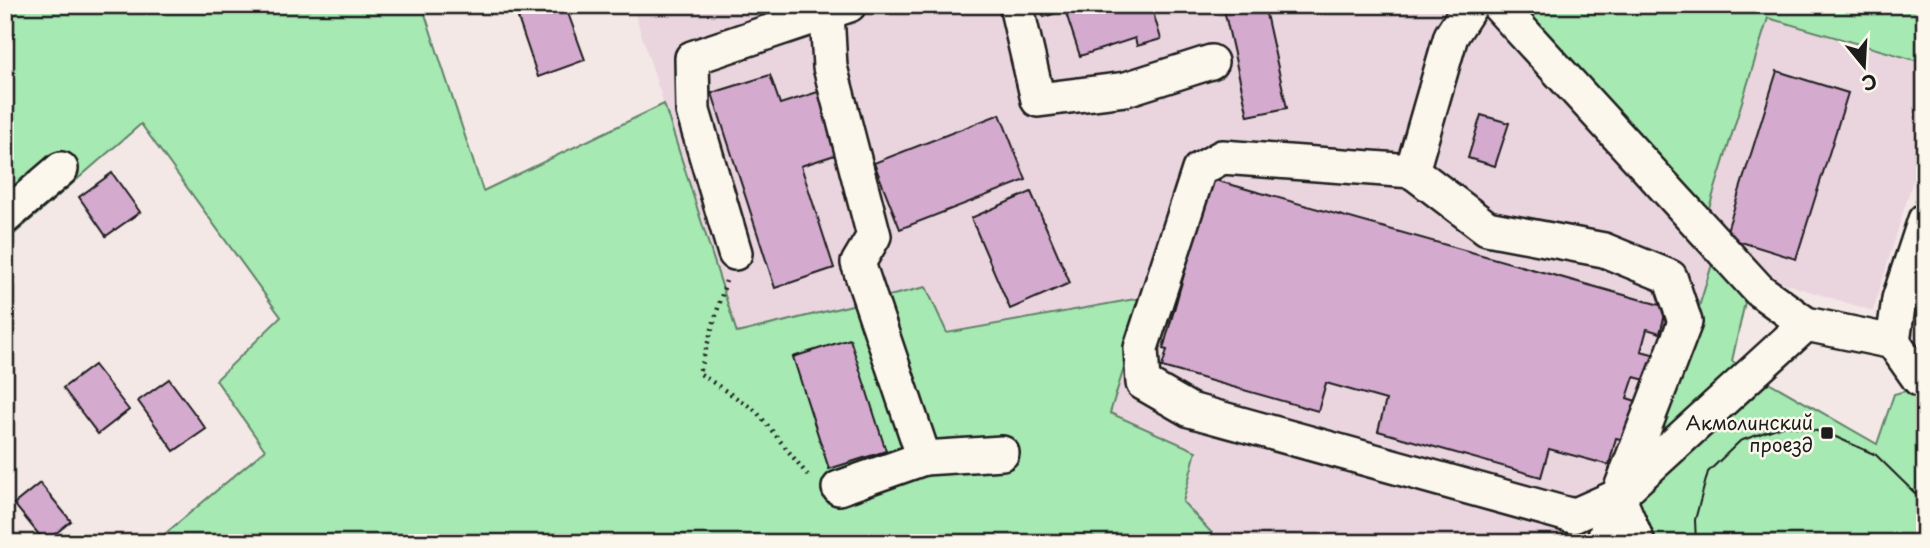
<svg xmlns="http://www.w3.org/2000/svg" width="1930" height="548" viewBox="0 0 1930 548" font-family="'Playpen Sans',sans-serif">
	<rect width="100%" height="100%" fill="#f3e8e6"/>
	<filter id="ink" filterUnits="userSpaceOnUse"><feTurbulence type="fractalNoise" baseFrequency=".0143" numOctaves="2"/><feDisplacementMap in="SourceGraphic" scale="14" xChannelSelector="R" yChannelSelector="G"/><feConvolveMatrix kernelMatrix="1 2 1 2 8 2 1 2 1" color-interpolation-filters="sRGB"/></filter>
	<g filter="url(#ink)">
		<g fill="#ead5df">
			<path d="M632,5H1481L1713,261L1627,543H1221L1183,502L1196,451L1110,413L1145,298L947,334L926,287L737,333Z"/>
			<path d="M1768,18L1925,63V141L1873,311L1773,280L1746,263L1705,221Z"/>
		</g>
		<g fill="#a6e9b3" stroke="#618268" stroke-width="2">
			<path d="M5,5H422L483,191L664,104L737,333L926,287L947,333L1146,297L1110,413L1196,451L1183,502L1221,543H154L265,450L216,380L281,317L141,124L5,242Z"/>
			<path d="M1481,5H1925V63L1768,18L1705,221Z"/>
			<path d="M1713,261L1745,302L1732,361L1877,444L1894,394L1909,390L1925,395V543H1627Z"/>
		</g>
		<g fill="#d4aacf" stroke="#1c1c1c" stroke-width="2">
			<path d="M555,5H565L585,60L538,77L518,18Z"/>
			<path d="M1040,5H1151L1161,39L1137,46L1135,38L1080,56L1065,10L1044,17Z"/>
			<path d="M1223,5H1264L1287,108L1248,116Z"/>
			<path d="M1777,71L1848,93L1796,259L1725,237Z"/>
			<path d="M770,75L780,104L821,91L841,153L801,166L834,268L775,288L712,93Z"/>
			<path d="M1000,114L1026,180L900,229L874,163Z"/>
			<path d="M1481,115L1509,123L1495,166L1468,158Z"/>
			<path d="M112,173L140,212L106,236L79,197Z"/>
			<path d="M1211,179L1667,307L1660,333L1647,329L1641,351L1656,355L1649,381L1634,377L1627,398L1645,404L1634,442L1616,438L1609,465L1549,449L1541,477L1378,431L1386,400L1326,383L1318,411L1162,367L1167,350L1163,349Z"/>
			<path d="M1031,192L1070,283L1010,309L971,218Z"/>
			<path d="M850,339L886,451L829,469L793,357Z"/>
			<path d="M94,365L129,410L98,434L63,388Z"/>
			<path d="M169,379L206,429L174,451L138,401Z"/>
			<path d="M40,483L71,521L45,542L14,504Z"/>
		</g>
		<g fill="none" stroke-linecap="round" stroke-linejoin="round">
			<g stroke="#1c1c1c" stroke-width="38">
				<g id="minor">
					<path d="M1016,5L1038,100L1126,89L1211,62"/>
					<path d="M1471,5L1451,36L1412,171L1222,157L1199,170L1141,348L1143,383L1190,410L1573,516L1618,496"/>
					<path d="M1498,5L1759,290L1806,324L1893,342L1919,379L1925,381"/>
					<path d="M827,13L830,67L874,236L858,263L924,458"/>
					<path d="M1412,171L1487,228L1604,250L1670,277L1685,322L1618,496L1638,543"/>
					<path d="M5,217L61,169"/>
					<path d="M735,253L693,111L692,58L849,5"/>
					<path d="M1893,342L1899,299L1925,220"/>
					<path d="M839,488L924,458L1002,453"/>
					<path d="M1603,543L1618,496L1806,324"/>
				</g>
			</g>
			<path stroke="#1c1c1c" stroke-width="4.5" stroke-dasharray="2 5" stroke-linecap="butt" d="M726,281L699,373L756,411L810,478"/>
			<use href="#minor" stroke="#fbf7ec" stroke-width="33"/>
			<path stroke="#1c1c1c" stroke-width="2" d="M1696,543L1695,520L1708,472L1740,441L1785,425L1827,433L1876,455L1925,503"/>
		</g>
	</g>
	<rect fill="#1c1c1c" stroke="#fbf7ec" stroke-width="2.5" x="1820" y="426" width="14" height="14" rx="3.5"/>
	<g text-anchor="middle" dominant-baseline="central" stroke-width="5" stroke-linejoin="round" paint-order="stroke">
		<g font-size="19" fill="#1c1c1c" stroke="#fbf7ec" text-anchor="end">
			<text x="1813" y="422">Акмолинский<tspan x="1813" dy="22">проезд</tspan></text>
		</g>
	</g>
	<rect width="1930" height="548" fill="none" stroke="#fbf7ec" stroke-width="28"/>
	<rect x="14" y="14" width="1902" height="520" fill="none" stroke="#1c1c1c" stroke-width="2.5" filter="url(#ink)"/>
	<g transform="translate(1864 66) rotate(162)" stroke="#fbf7ec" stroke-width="5" paint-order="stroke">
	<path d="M0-5L12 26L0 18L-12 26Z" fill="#1c1c1c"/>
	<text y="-10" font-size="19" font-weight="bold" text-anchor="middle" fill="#1c1c1c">С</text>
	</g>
</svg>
